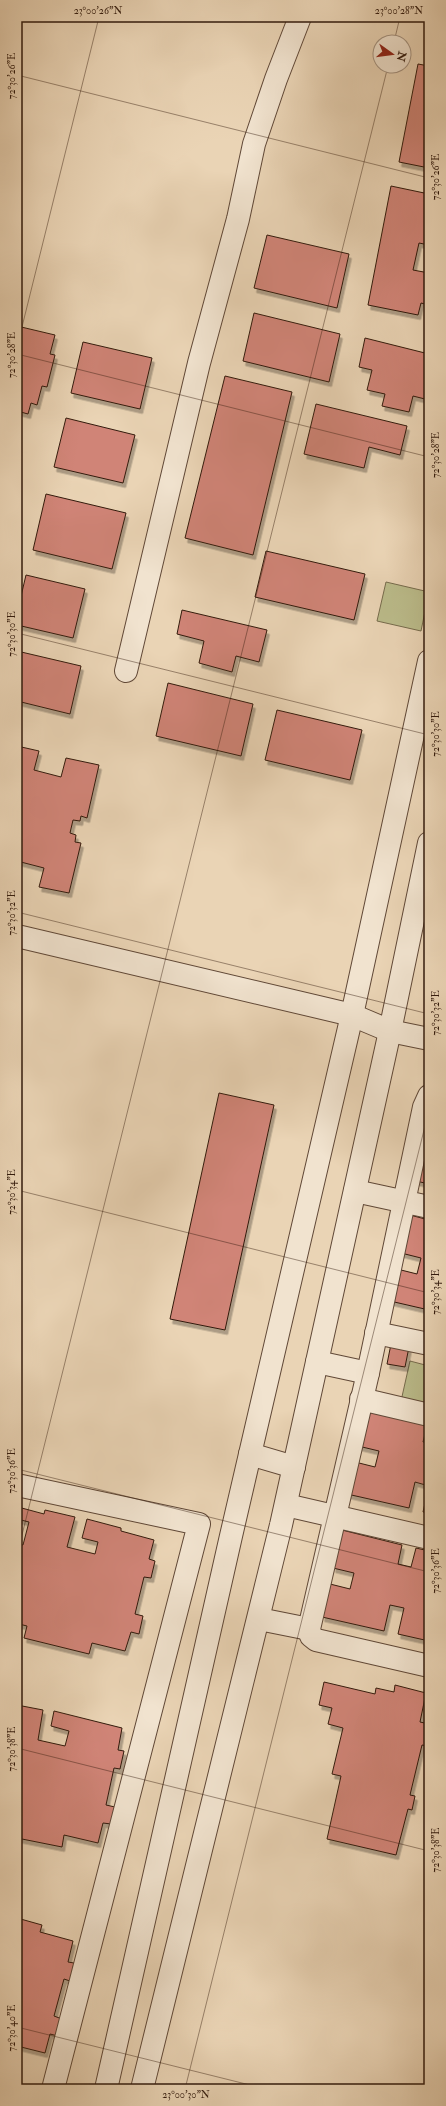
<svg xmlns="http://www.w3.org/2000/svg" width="446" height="2106" viewBox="0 0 446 2106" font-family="'IM FELL Double Pica',serif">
	<defs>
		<filter id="shadow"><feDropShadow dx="2.5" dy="4.5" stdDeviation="0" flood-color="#0004"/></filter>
	</defs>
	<rect width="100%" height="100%" fill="#ead4b5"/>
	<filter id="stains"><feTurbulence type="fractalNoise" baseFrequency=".005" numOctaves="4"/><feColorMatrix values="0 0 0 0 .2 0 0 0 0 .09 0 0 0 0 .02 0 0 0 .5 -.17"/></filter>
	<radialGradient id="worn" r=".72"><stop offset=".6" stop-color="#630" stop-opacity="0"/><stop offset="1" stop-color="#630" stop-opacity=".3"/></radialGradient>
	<g fill="#bbbc8b" stroke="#766b4c">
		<path d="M386,582L429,592L421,631L377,621Z"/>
		<path d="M410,1361L429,1366V1417L399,1410Z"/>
	</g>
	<g fill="#d08477" stroke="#321a0d" filter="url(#shadow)">
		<path d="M418,64L429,66V168L399,162Z"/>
		<path d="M391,186L429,194V245L419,243L413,270L429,273V305L421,303L418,315L368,305Z"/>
		<path d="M267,235L349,254L337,308L254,288Z"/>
		<path d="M254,313L340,334L329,382L243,361Z"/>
		<path d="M17,326L55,335L50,354L55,355L47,387L42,386L37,405L31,403L28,414L17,411Z"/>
		<path d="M365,338L429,354V400L413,396L409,412L382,406L385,394L367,390L372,370L359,367Z"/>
		<path d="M83,342L152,358L140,409L71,393Z"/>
		<path d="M225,376L292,392L253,555L185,538Z"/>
		<path d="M316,404L407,426L400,455L369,447L364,468L304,454Z"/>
		<path d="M66,418L135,435L123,483L54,467Z"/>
		<path d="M46,494L126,513L112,569L33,550Z"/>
		<path d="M266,551L365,574L354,620L255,597Z"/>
		<path d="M26,575L85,589L73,638L17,625V613Z"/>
		<path d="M182,610L267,630L259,662L236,656L232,672L199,663L204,641L177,634Z"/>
		<path d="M17,651L81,666L70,714L17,701Z"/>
		<path d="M168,683L253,704L241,756L156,736Z"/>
		<path d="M277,710L362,730L350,780L265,760Z"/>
		<path d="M17,746L39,751L34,770L61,777L66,758L99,765L87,818L81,816L80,821L73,820L70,833L76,835L75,842L81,843L69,893L39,887L44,868L17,861Z"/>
		<path d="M219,1093L274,1105L225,1330L170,1319Z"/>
		<path d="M424,1149L429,1150V1184L416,1181Z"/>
		<path d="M410,1215L429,1220V1310L390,1301L397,1269L417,1274L421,1258L401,1253Z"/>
		<path d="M391,1344L409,1347L405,1367L387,1364Z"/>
		<path d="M367,1408L428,1422L423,1442L429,1443V1486L415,1482L409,1508L347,1494L355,1462L375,1467L379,1451L358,1446Z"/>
		<path d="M429,1486V1513L423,1512Z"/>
		<path d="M18,1507L44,1514L45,1510L75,1517L67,1547L95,1554L98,1542L82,1538L87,1519L121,1528V1531L154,1540L149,1559L155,1561L151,1578L144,1577L135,1614L143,1616L139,1634L131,1632L125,1651L92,1643L89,1654L24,1638L27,1626L19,1624L17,1632V1544L23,1545L29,1522L17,1519Z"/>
		<path d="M342,1530L402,1545L398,1564L411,1567L416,1548L429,1551V1641L398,1634L404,1608L390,1605L384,1631L322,1617L330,1584L350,1589L354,1573L333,1568Z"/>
		<path d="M324,1682L375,1694L376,1688L394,1692L395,1685L426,1693L420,1722L429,1724V1737L427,1746L422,1745L410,1795L415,1796L412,1810L408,1809L396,1855L327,1839L341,1776L332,1774L343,1728L328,1724L332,1708L319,1705Z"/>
		<path d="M17,1705L43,1710L38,1740L65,1746L69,1731L51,1726L54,1711L122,1728L118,1750L124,1751L120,1769L114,1768L106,1805L115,1807L111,1824L103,1823L98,1843L64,1835L62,1847L17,1838Z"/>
		<path d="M17,1918L42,1925L40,1932L73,1941L68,1962L74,1963L70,1981L64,1979L54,2016L62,2019L58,2036L50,2034L45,2053L17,2046Z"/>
	</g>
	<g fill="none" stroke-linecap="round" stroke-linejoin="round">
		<g stroke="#604837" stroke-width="24">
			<g id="minor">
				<path d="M126,671L199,363L238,219L254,144L276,79L300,17"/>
				<path d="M17,936L352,1015L390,1031L429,1039"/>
				<path d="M429,1096L424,1107L368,1373L309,1629L311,1636L316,1640L429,1666"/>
				<path d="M355,1191L429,1207"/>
				<path d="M376,1333L429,1344"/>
				<path d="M317,1362L368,1373"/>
				<path d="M361,1399L429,1415"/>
				<path d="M250,1454L294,1467"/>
				<path d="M17,1485L199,1524L53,2089"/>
				<path d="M286,1505L429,1538"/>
				<path d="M259,1619L309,1629"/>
				<path d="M106,2089L231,1536L352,1015L429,661"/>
				<path d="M142,2089L281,1525L390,1031L429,843"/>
			</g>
		</g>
		<use href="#minor" stroke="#f1e3cf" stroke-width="22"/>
	</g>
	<path fill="none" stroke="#321a0d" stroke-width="1" stroke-opacity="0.45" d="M394,42L400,17M17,75L429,178M17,347L99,17M17,354L429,457M17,633L429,735M17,912L429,1014M17,1190L429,1293M17,1469L429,1572M17,1555L388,66M17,1748L429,1851M17,2027L266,2089M185,2089L429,1110"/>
	<rect width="446" height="2106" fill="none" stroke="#ead4b5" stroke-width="44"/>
	<g transform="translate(392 54) rotate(104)"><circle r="19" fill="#f1e3cf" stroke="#a59381"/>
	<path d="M0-3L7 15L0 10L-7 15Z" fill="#8f2418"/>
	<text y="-6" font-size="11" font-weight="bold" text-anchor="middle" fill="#321a0d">N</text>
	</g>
	<rect x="22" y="22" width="402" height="2062" fill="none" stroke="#321a0d" stroke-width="1.5"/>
	<g font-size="10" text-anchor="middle" fill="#321a0d">
		<text x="98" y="14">23°00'26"N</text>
		<text x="399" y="14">23°00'28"N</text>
		<text transform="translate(11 76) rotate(-90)" y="4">72°30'26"E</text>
		<text transform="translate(435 177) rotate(-90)" y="4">72°30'26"E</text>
		<text transform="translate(11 355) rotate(-90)" y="4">72°30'28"E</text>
		<text transform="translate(435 455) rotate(-90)" y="4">72°30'28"E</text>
		<text transform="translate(11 634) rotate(-90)" y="4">72°30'30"E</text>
		<text transform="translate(435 734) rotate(-90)" y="4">72°30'30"E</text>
		<text transform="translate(11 913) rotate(-90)" y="4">72°30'32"E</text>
		<text transform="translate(435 1013) rotate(-90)" y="4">72°30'32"E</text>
		<text transform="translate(11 1192) rotate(-90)" y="4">72°30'34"E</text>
		<text transform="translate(435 1292) rotate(-90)" y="4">72°30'34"E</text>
		<text transform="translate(11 1471) rotate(-90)" y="4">72°30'36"E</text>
		<text transform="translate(435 1571) rotate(-90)" y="4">72°30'36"E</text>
		<text transform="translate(11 1749) rotate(-90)" y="4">72°30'38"E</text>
		<text transform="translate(435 1850) rotate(-90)" y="4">72°30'38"E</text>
		<text transform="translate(11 2028) rotate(-90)" y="4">72°30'40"E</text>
		<text x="186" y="2098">23°00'30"N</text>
	</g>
	<rect width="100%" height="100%" filter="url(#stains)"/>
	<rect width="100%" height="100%" fill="url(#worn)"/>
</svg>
